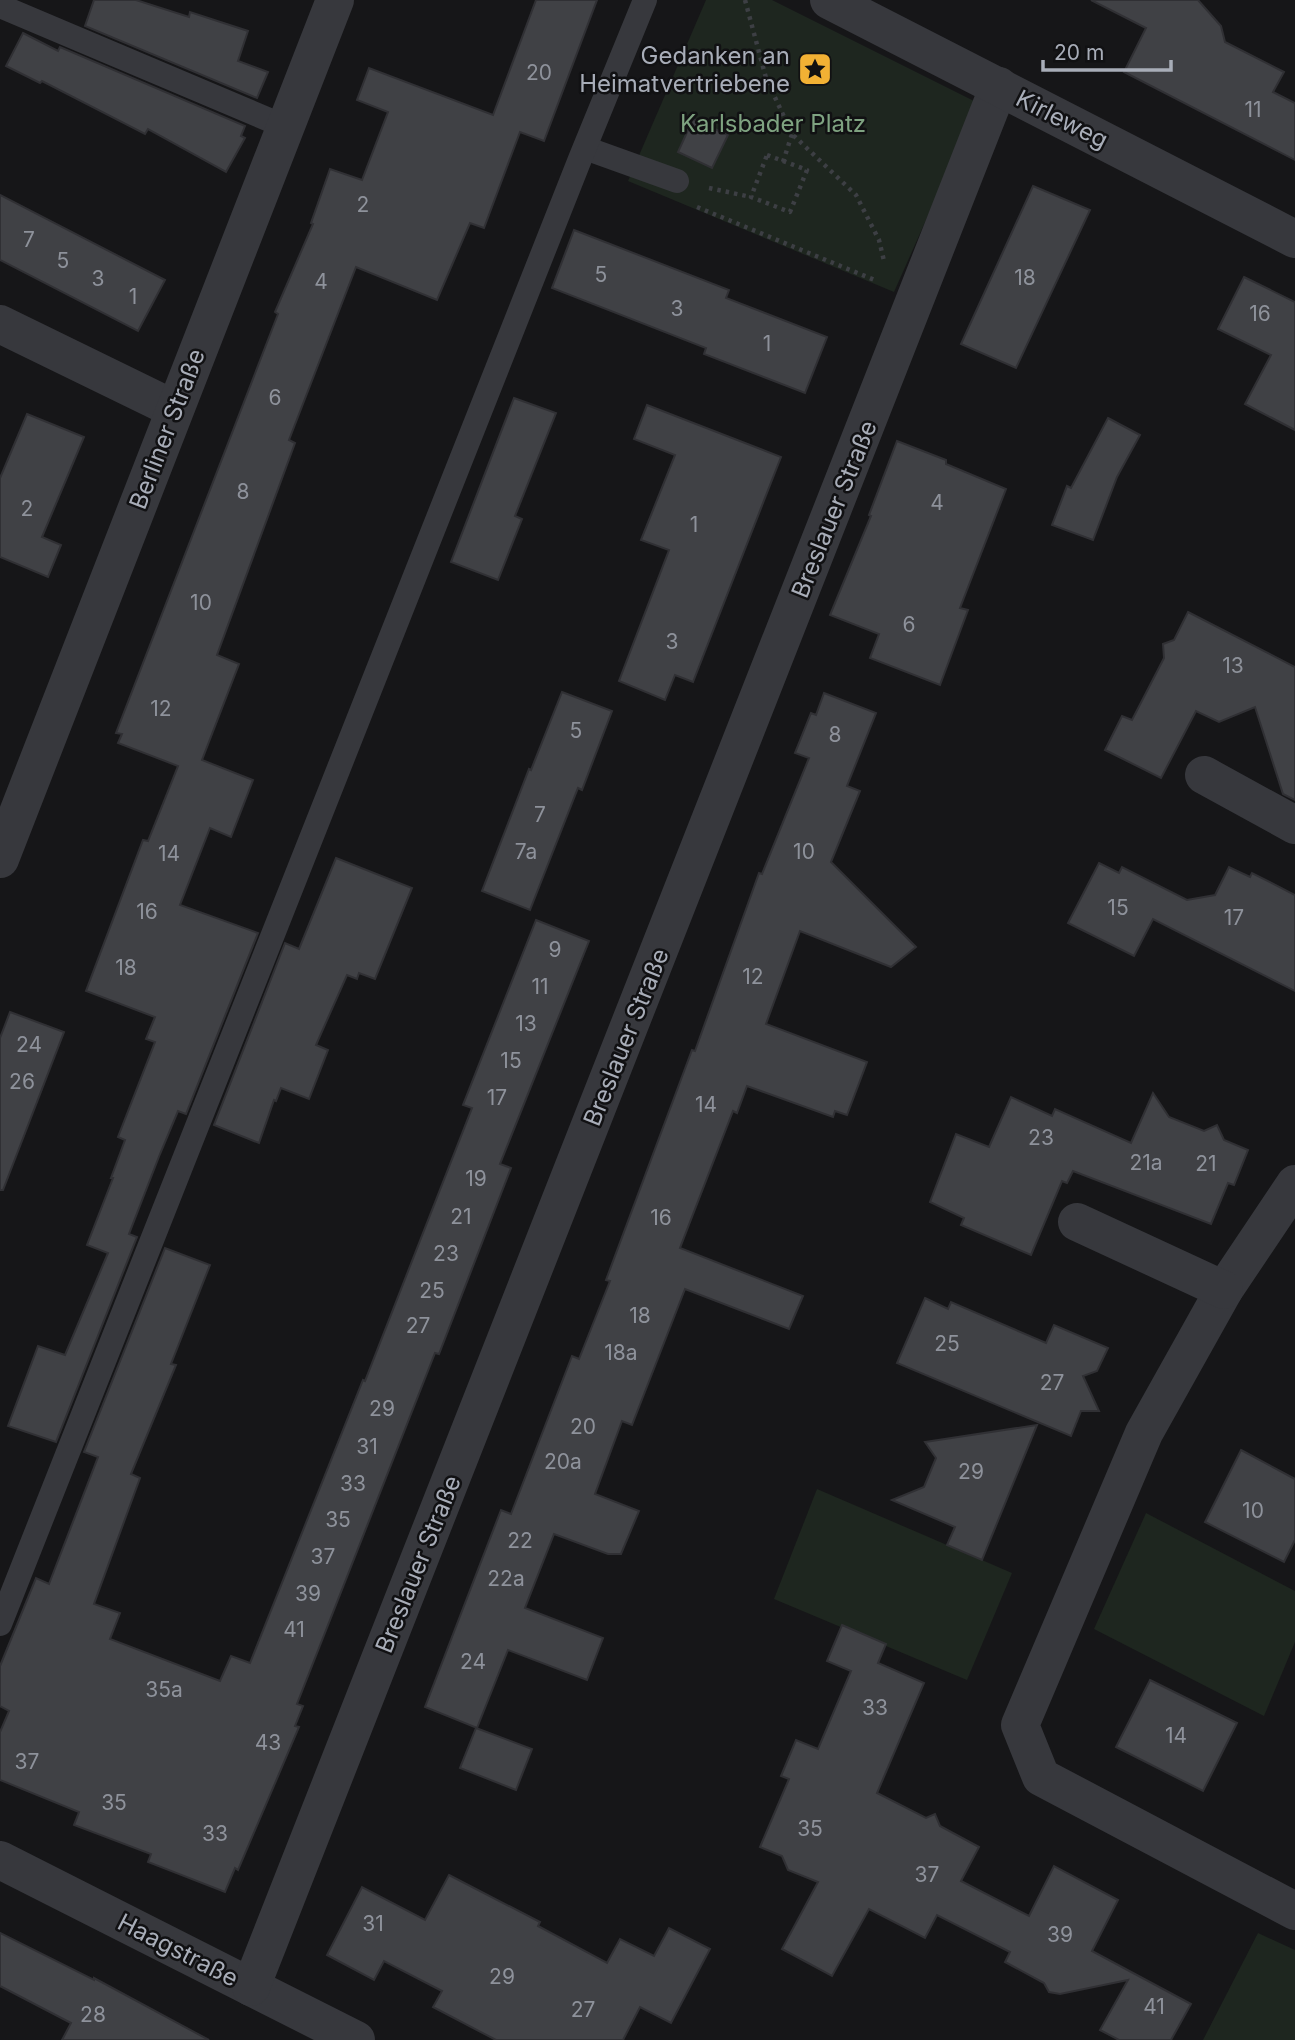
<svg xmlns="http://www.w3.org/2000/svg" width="1295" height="2040" viewBox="0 0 1295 2040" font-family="Inter,sans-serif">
	<rect width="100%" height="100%" fill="#161618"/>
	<g fill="#1e261f">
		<path d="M706,0H772L978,103L894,292L628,181Z"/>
		<path d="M817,1489L1012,1573L967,1680L774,1599Z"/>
		<path d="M1146,1513L1295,1591V1642L1264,1716L1094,1629Z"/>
		<path d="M1258,1933L1295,1950V2040H1203Z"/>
	</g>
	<g fill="#404145" stroke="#303034" stroke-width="2">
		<path d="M94,0H136L189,17L190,12L248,31L238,61L268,72L257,98L85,26Z"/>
		<path d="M536,0H597L544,141L520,132L484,228L470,223L437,300L356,267L289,440L295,443L217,655L239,664L202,760L253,780L231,837L210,828L180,905L258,933L186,1114L178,1111L160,1154L129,1234L137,1237L56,1442L8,1426L38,1346L65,1355L108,1253L87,1245L113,1178H111L125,1140L118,1137L155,1042L146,1039L155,1017L86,991L143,840L148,841L178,766L118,743L122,734L116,733L278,314L275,312L313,224L311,223L330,169L362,180L388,112L357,100L369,68L493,115Z"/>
		<path d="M1091,0H1198L1221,26L1225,42L1284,72L1273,92L1295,103V160L1124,72L1146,28Z"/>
		<path d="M23,33L58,51L60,47L245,126L241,136L245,138L226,172L148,129L145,134L42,81L40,83L6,66Z"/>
		<path d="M693,119L728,135L712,168L678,152Z"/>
		<path d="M1033,186L1090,210L1016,368L961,344Z"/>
		<path d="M0,195L165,280L138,331L0,260Z"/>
		<path d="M574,230L729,290L726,298L827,337L805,393L704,354L706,348L552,288Z"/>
		<path d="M1244,277L1295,302V430L1245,404L1271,355L1218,329Z"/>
		<path d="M514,398L556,413L515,516L522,519L498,580L451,562Z"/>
		<path d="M647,405L781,457L693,682L675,675L665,700L619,681L669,550L641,540L675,455L634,439Z"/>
		<path d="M27,414L84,437L42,537L61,545L48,577L0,557V478Z"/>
		<path d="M1108,418L1140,435L1117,477L1093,540L1052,525L1067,486L1071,488Z"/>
		<path d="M897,441L946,460V464L1006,489L960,608L968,610L940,685L870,658L879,634L830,615L871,516L869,515Z"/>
		<path d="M1188,612L1295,667V800L1283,794L1255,707L1219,722L1196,711L1161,778L1105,750L1122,716L1132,720L1164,658L1163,644L1174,640Z"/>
		<path d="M562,692L612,711L582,790L578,788L530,910L482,891L529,769L531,770Z"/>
		<path d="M824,693L876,713L847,786L860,791L831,862L916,947L891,967L800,931L766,1024L867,1062L847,1115L835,1111L833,1117L747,1086L737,1113L733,1111L680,1248L803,1296L789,1329L685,1289L632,1425L622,1421L595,1494L639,1511L621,1554H608L554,1534L525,1608L603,1638L587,1680L508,1650L477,1728L425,1707L501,1510L511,1514L572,1356L579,1359L610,1281L606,1280L692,1050L695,1051L759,873L762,874L809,758L795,753L811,713L816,715Z"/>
		<path d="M336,858L412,888L375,979L359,973L357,979L347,975L316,1045L328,1050L309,1099L281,1088L276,1101L274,1100L259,1143L214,1125L285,943L299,949Z"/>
		<path d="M1099,863L1119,873L1122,867L1187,900L1215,895L1229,867L1250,877L1252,873L1295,895V991L1153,919L1134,956L1068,923Z"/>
		<path d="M536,920L589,941L500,1164L511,1168L439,1354L435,1353L297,1704L303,1706L295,1726L299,1727L238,1870L235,1868L225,1892L148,1862L151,1854L74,1825L79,1812L0,1780V1732L9,1711L0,1706V1666L36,1578L49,1584L98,1457L84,1452L165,1248L210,1265L171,1364L176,1365L131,1474L140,1478L94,1604L120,1613L110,1639L220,1681L231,1656L250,1663L363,1380L365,1381L472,1108L463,1105Z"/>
		<path d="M10,1012L64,1032L3,1190H0V1038Z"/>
		<path d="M1153,1093L1169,1117L1204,1131L1217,1125L1224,1140L1248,1150L1234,1185L1228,1183L1211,1224L1073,1171L1067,1183L1062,1181L1031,1255L961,1225L964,1218L930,1202L956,1134L989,1147L1011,1097L1052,1116L1055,1109L1131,1143Z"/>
		<path d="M925,1298L948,1309L951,1302L1046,1343L1054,1325L1108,1348L1097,1371L1083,1376L1099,1411H1081L1071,1436L897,1363Z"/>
		<path d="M1037,1425L982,1560L947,1545L955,1527L892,1500L924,1487L936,1458L925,1442Z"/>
		<path d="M1241,1450L1295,1479V1540L1284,1562L1205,1522Z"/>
		<path d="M842,1625L886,1644L878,1663L924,1683L877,1793L926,1818L935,1814L940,1826L979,1847L961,1881L1029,1916L1054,1866L1118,1900L1092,1951L1191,2004L1171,2040H1119L1100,2030L1128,1980L1060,1994L1049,1992L1044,1983L1005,1962L1010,1952L937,1915L925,1938L869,1909L832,1976L782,1949L818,1882L788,1870L782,1856L760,1847L789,1779L781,1776L796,1740L818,1749L851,1671L827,1661Z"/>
		<path d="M1150,1680L1237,1723L1203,1791L1116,1747Z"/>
		<path d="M476,1728L532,1749L516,1790L460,1768Z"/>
		<path d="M449,1875L540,1922L538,1926L607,1963L620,1939L654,1956L669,1928L710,1949L671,2023L640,2007L623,2040H496L433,2007L442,1991L384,1961L374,1980L327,1955L362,1887L425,1920Z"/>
		<path d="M0,1933L94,1980V1978L209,2040H62L71,2023L0,1986Z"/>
	</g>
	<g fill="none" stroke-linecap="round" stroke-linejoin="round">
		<g stroke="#3d3f44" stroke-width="4.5" stroke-dasharray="3.5 5" stroke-linecap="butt">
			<path d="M745,0L766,78L792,134L856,195L879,240L884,261"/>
			<path d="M767,155L807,170L790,212L751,197Z"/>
			<path d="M783,162L792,134"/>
			<path d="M709,188L751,197"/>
			<path d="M697,207L877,281"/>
		</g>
		<g stroke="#37383d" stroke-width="24">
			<path d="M0,6L286,127"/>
			<path d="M585,148L677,181"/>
			<path d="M0,1624L580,159L645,0"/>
		</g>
		<g stroke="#37383d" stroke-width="38">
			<path d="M0,324L174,409"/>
			<path d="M1204,775L1295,825"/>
			<path d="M0,859L335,0"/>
			<path d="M1295,1184L1224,1290L1144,1433L1020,1725L1041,1777L1295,1911"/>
			<path d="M1077,1222L1224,1290"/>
			<path d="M0,1860L356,2040"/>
			<path d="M251,1987L999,86"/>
		</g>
		<path stroke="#37383d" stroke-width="38" d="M829,0L1295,239"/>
	</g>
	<defs>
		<g id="sight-square" transform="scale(1.75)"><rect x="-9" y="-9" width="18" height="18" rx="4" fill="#f2b134" stroke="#111113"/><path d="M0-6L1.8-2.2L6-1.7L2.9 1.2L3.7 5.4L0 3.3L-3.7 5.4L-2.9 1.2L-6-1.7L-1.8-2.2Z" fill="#111"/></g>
	</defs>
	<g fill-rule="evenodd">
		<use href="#sight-square" x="815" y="69"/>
	</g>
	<g text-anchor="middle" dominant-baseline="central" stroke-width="5" stroke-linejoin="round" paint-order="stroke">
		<g font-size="21" fill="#8e929b">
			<text x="539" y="72">20</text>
			<text x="1253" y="109">11</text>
			<text x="363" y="204">2</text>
			<text x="29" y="239">7</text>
			<text x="63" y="260">5</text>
			<text x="601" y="274">5</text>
			<text x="1025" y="277">18</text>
			<text x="98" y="278">3</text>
			<text x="321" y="281">4</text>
			<text x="133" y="296">1</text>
			<text x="677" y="308">3</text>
			<text x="1260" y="313">16</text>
			<text x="767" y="343">1</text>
			<text x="275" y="397">6</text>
			<text x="243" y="491">8</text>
			<text x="937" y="502">4</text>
			<text x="27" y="508">2</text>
			<text x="694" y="524">1</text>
			<text x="201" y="602">10</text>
			<text x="909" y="624">6</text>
			<text x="672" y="641">3</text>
			<text x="1233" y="665">13</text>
			<text x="161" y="708">12</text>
			<text x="576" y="730">5</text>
			<text x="835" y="734">8</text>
			<text x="540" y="814">7</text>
			<text x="526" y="851">7a</text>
			<text x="804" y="851">10</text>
			<text x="169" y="853">14</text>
			<text x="1118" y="907">15</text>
			<text x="147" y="911">16</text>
			<text x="1234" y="917">17</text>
			<text x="555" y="949">9</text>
			<text x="126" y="967">18</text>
			<text x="753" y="976">12</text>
			<text x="540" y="986">11</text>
			<text x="526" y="1023">13</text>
			<text x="29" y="1044">24</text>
			<text x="511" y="1060">15</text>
			<text x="22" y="1081">26</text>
			<text x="497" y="1097">17</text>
			<text x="706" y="1104">14</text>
			<text x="1041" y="1137">23</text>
			<text x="1146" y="1162">21a</text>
			<text x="1206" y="1163">21</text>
			<text x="476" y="1178">19</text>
			<text x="461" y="1216">21</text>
			<text x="661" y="1217">16</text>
			<text x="446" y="1253">23</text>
			<text x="432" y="1290">25</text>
			<text x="640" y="1315">18</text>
			<text x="418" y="1325">27</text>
			<text x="947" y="1343">25</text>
			<text x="621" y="1352">18a</text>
			<text x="1052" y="1382">27</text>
			<text x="382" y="1408">29</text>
			<text x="583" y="1426">20</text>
			<text x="367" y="1446">31</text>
			<text x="563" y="1461">20a</text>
			<text x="971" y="1471">29</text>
			<text x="353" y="1483">33</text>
			<text x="1253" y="1510">10</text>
			<text x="338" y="1519">35</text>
			<text x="520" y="1540">22</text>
			<text x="323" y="1556">37</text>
			<text x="506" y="1578">22a</text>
			<text x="308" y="1593">39</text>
			<text x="294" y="1629">41</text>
			<text x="473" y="1661">24</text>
			<text x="164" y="1689">35a</text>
			<text x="875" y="1707">33</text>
			<text x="1176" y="1735">14</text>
			<text x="268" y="1742">43</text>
			<text x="27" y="1761">37</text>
			<text x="114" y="1802">35</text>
			<text x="810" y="1828">35</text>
			<text x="215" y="1833">33</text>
			<text x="927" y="1874">37</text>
			<text x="373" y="1923">31</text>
			<text x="1060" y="1934">39</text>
			<text x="502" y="1976">29</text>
			<text x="1154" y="2006">41</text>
			<text x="583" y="2009">27</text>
			<text x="93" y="2014">28</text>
		</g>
		<g font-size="24" fill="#a8adb8" stroke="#111113" text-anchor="end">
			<text x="790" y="55">Gedanken an<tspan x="790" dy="28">Heimatvertriebene</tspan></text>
		</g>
		<g font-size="24" fill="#a8adb8" stroke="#111113">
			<text transform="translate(1062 119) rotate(27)">Kirleweg</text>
			<text transform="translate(167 429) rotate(-69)">Berliner Straße</text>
			<text transform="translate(834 509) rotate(-68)">Breslauer Straße</text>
			<text transform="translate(626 1037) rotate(-68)">Breslauer Straße</text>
			<text transform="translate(418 1564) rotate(-68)">Breslauer Straße</text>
			<text transform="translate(178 1950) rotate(27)">Haagstraße</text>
		</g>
		<g font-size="24" fill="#7fa381" stroke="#111113">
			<text x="773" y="123">Karlsbader Platz</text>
		</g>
	</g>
	<path d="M1043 60v10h128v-10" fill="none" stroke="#a8adb8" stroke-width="3.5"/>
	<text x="1054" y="60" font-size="21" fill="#a8adb8" stroke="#111113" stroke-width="5" paint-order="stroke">20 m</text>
</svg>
